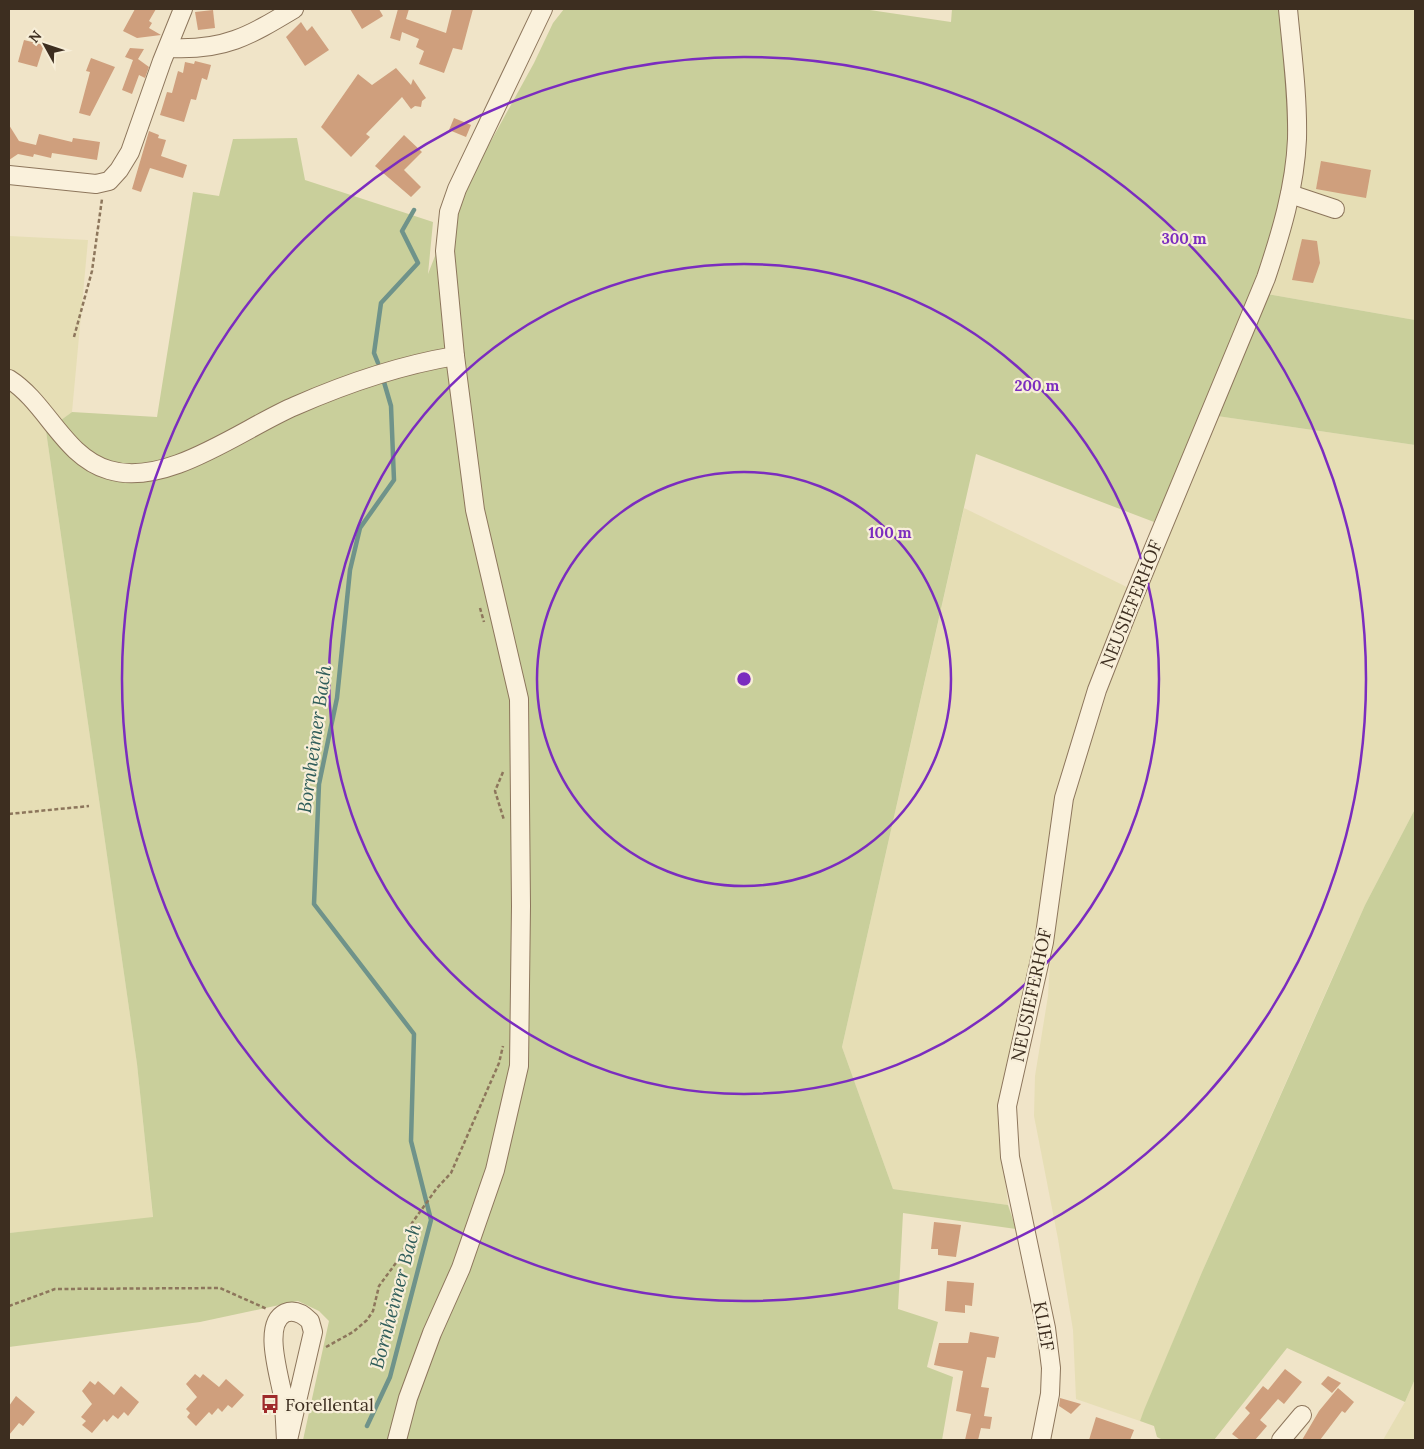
<svg xmlns="http://www.w3.org/2000/svg" width="1424" height="1449" viewBox="0 0 1424 1449" font-family="Lora,serif">
	<rect width="100%" height="100%" fill="#f0e4c8"/>
	<g fill="#e6deb5">
		<path d="M1295,9H1415V320L1267,294L1305,149Z"/>
		<path d="M9,236L88,240L72,412L46,431L137,1064L153,1218L9,1233Z"/>
		<path d="M1217,416L1415,445V809L1365,905L1329,985L1202,1272L1140,1421L1076,1399L1073,1330L1058,1239L1034,1116L1035,1076L1048,996L1052,930L1067,817L1120,652Z"/>
		<path d="M964,508L1131,589L1085,705L1043,913L1001,1088V1144L1008,1205L893,1189L842,1047Z"/>
		<path d="M1415,1379V1440H1383L1405,1402Z"/>
	</g>
	<g fill="#c9cf9b">
		<path d="M564,9H863L951,22L952,9H1288L1295,100L1286,194L1262,278L1154,522L976,454L842,1047L893,1189L1008,1205L1016,1229L903,1213L898,1309L938,1322L927,1367L953,1377L942,1440H303L329,1321L319,1311L298,1301L200,1322L9,1347V1233L153,1217L137,1064L46,431L72,412L157,417L193,192L219,196L233,139L297,138L305,180L433,222L428,274L453,210L534,63L553,23Z"/>
		<path d="M1267,294L1415,320V445L1217,416Z"/>
		<path d="M1415,809V1379L1405,1402L1287,1348L1214,1440H1163L1157,1437L1154,1426L1140,1421L1144,1410L1202,1272L1365,905Z"/>
	</g>
	<g fill="none" stroke-linecap="round" stroke-linejoin="round">
		<g stroke="#6f938a" stroke-width="4.5">
			<path d="M378,363L374,353L381,303L418,263L402,231L414,210"/>
			<path d="M367,1426L390,1377L431,1220L411,1141L414,1034L314,904L319,784L337,698L350,570L360,528L394,480L391,406L384,382"/>
		</g>
	</g>
	<g fill="#cf9f7d">
		<path d="M135,9H156L149,21L152,23L149,28L161,35L137,38L123,31Z"/>
		<path d="M350,9H379L383,16L362,29Z"/>
		<path d="M398,9H409L406,19L446,33L452,9H473L462,50L453,48L444,73L419,64L424,51L416,47L419,39L402,32L400,41L390,38Z"/>
		<path d="M213,10L215,28L198,30L195,12Z"/>
		<path d="M301,22L307,31L312,26L329,50L305,66L286,37Z"/>
		<path d="M24,40L44,45L37,67L18,62Z"/>
		<path d="M130,48L144,49L138,59L149,67L145,78L139,75L132,94L122,90L133,60L125,57Z"/>
		<path d="M91,58L115,67L90,116L79,113L90,72L86,71Z"/>
		<path d="M195,61L211,65L207,80L202,78L196,100L191,99L184,122L160,115L167,92L172,93L178,71L183,73L185,62L194,64Z"/>
		<path d="M396,68L411,85L413,79L426,98L422,101L421,107L415,106L411,109L402,97L366,134L370,137L351,157L321,127L358,74L372,85Z"/>
		<path d="M454,118L471,125L466,137L449,130Z"/>
		<path d="M9,125L19,141L36,145L39,134L72,142L73,138L100,142L97,160L52,153L51,158L34,154L33,157L18,154L9,160Z"/>
		<path d="M149,131L159,135L158,138L166,140L161,156L187,165L183,178L150,168L141,192L132,189Z"/>
		<path d="M404,135L422,152L404,170L421,187L411,197L375,166Z"/>
		<path d="M1321,161L1371,170L1366,198L1316,189Z"/>
		<path d="M1302,239L1317,241L1320,263L1313,283L1292,280Z"/>
		<path d="M934,1222L961,1225L956,1257L938,1255V1249H931Z"/>
		<path d="M947,1281L974,1283L972,1306L965,1305V1313L945,1311Z"/>
		<path d="M970,1332L999,1337L995,1358L987,1357L981,1387L989,1388L984,1416L992,1417L990,1429L981,1428L978,1440H965L971,1414L956,1411L963,1371L934,1365L939,1343H968Z"/>
		<path d="M1285,1369L1302,1382L1284,1404L1278,1399L1260,1420L1267,1426L1255,1440H1240L1232,1434L1250,1413L1245,1408L1263,1386L1268,1390Z"/>
		<path d="M195,1374L200,1378L203,1374L219,1387L226,1379L244,1395L232,1408L228,1405L222,1412L218,1408L212,1415L209,1412L196,1426L187,1417L190,1413L186,1409L197,1397L186,1384Z"/>
		<path d="M1328,1376L1341,1383L1332,1393L1321,1384Z"/>
		<path d="M90,1381L95,1385L98,1381L114,1395L121,1386L139,1402L128,1416L124,1412L118,1419L113,1415L107,1422L104,1419L92,1433L82,1425L86,1421L81,1417L92,1404L82,1391Z"/>
		<path d="M1338,1388L1354,1402L1345,1413L1342,1411L1320,1440H1302L1319,1411Z"/>
		<path d="M16,1396L35,1412L23,1426L19,1423L9,1435V1406Z"/>
		<path d="M1060,1398L1081,1404L1071,1414L1059,1406Z"/>
		<path d="M1096,1417L1134,1430L1130,1440H1089Z"/>
	</g>
	<g fill="none" stroke-linecap="round" stroke-linejoin="round">
		<g stroke="#8d765c" stroke-width="20">
			<g id="minor">
				<path d="M169,48C224,51 249,36 294,9"/>
				<path d="M9,175L96,184L109,181L119,170L130,152L162,61L183,9"/>
				<path d="M1290,194L1335,209"/>
				<path d="M9,379C47,403 64,457 109,470C167,488 243,428 295,406C345,384 401,365 455,356"/>
				<path d="M286,1440C285,1426 285,1411 283,1397C280,1377 262,1324 285,1313C295,1309 303,1314 310,1321L313,1332L288,1440"/>
				<path d="M397,1440L408,1398L432,1333L461,1268L495,1170L519,1066L521,906L519,699L475,510L455,356L445,251L449,212L457,189L543,9"/>
				<path d="M1041,1440L1050,1394L1051,1368L1046,1328L1010,1157L1007,1106L1044,942L1064,798L1097,690L1129,608L1266,278C1281,233 1295,187 1297,139C1298,96 1292,52 1288,9"/>
				<path d="M1281,1440L1302,1415"/>
			</g>
		</g>
		<g stroke="#8d765c" stroke-width="2.5" stroke-dasharray="4 2.5" stroke-linecap="butt">
			<path d="M74,337L92,271L102,199"/>
			<path d="M480,608L484,622"/>
			<path d="M503,772L495,791L504,820"/>
			<path d="M9,814L89,806"/>
			<path d="M9,1306L55,1289L220,1288L267,1309"/>
			<path d="M326,1347L353,1332L367,1320L373,1311L379,1286L401,1256L408,1239L412,1223L437,1188L451,1173L499,1063L503,1046"/>
		</g>
		<use href="#minor" stroke="#faf1dc" stroke-width="18"/>
	</g>
	<g fill="none" stroke="#7b2cbf" stroke-width="2.5">
		<circle cx="744" cy="679" r="207"/>
		<circle cx="744" cy="679" r="415"/>
		<circle cx="744" cy="679" r="622"/>
	</g>
	<defs>
		<g id="bus-bare" transform="scale(1.5)"><path d="M-5-6H5V4H4V6H2V4H-2V6H-4V4H-5ZM-3.5-4V0h7V-4ZM-3.5 1.2v1.5H-2V1.2ZM2 1.2v1.5H3.5V1.2Z" fill="#9e2a2b" stroke="#f7eed8" stroke-width="2.5" paint-order="stroke"/></g>
	</defs>
	<g fill-rule="evenodd">
		<use href="#bus-bare" x="270" y="1404"/>
	</g>
	<g text-anchor="middle" dominant-baseline="central" stroke-width="4.5" stroke-linejoin="round" paint-order="stroke">
		<g font-size="18" fill="#3d2e20" stroke="#f7eed8">
			<text transform="translate(1131 604) rotate(-68)">NEUSIEFERHOF</text>
			<text transform="translate(1031 995) rotate(-78)">NEUSIEFERHOF</text>
			<text transform="translate(1044 1326) rotate(80)">KLIEF</text>
		</g>
		<g font-size="18" fill="#3d2e20" stroke="#f7eed8" text-anchor="start">
			<text x="285" y="1404">Forellental</text>
		</g>
		<g font-size="19" font-style="italic" fill="#2f5d5a" stroke="#f7eed8">
			<text transform="translate(314 739) rotate(-82)">Bornheimer Bach</text>
			<text transform="translate(395 1296) rotate(-75)">Bornheimer Bach</text>
		</g>
	</g>
	<circle cx="744" cy="679" r="8" fill="#7b2cbf" stroke="#f7eed8" stroke-width="2.5"/>
	<g font-size="15" text-anchor="middle" font-weight="bold" fill="#7b2cbf" stroke="#f7eed8" stroke-width="4.5" stroke-linejoin="round" paint-order="stroke">
		<text x="1184" y="244">300 m</text>
		<text x="1037" y="391">200 m</text>
		<text x="890" y="538">100 m</text>
	</g>
	<rect width="1424" height="1449" fill="none" stroke="#3d2e20" stroke-width="20"/>
	<g transform="translate(45 45) rotate(310)" stroke="#f7eed8" stroke-width="4" paint-order="stroke">
	<path d="M0-4L9 19L0 12L-9 19Z" fill="#3d2e20"/>
	<text y="-8" font-size="14" font-weight="bold" text-anchor="middle" fill="#3d2e20">N</text>
	</g>
</svg>
